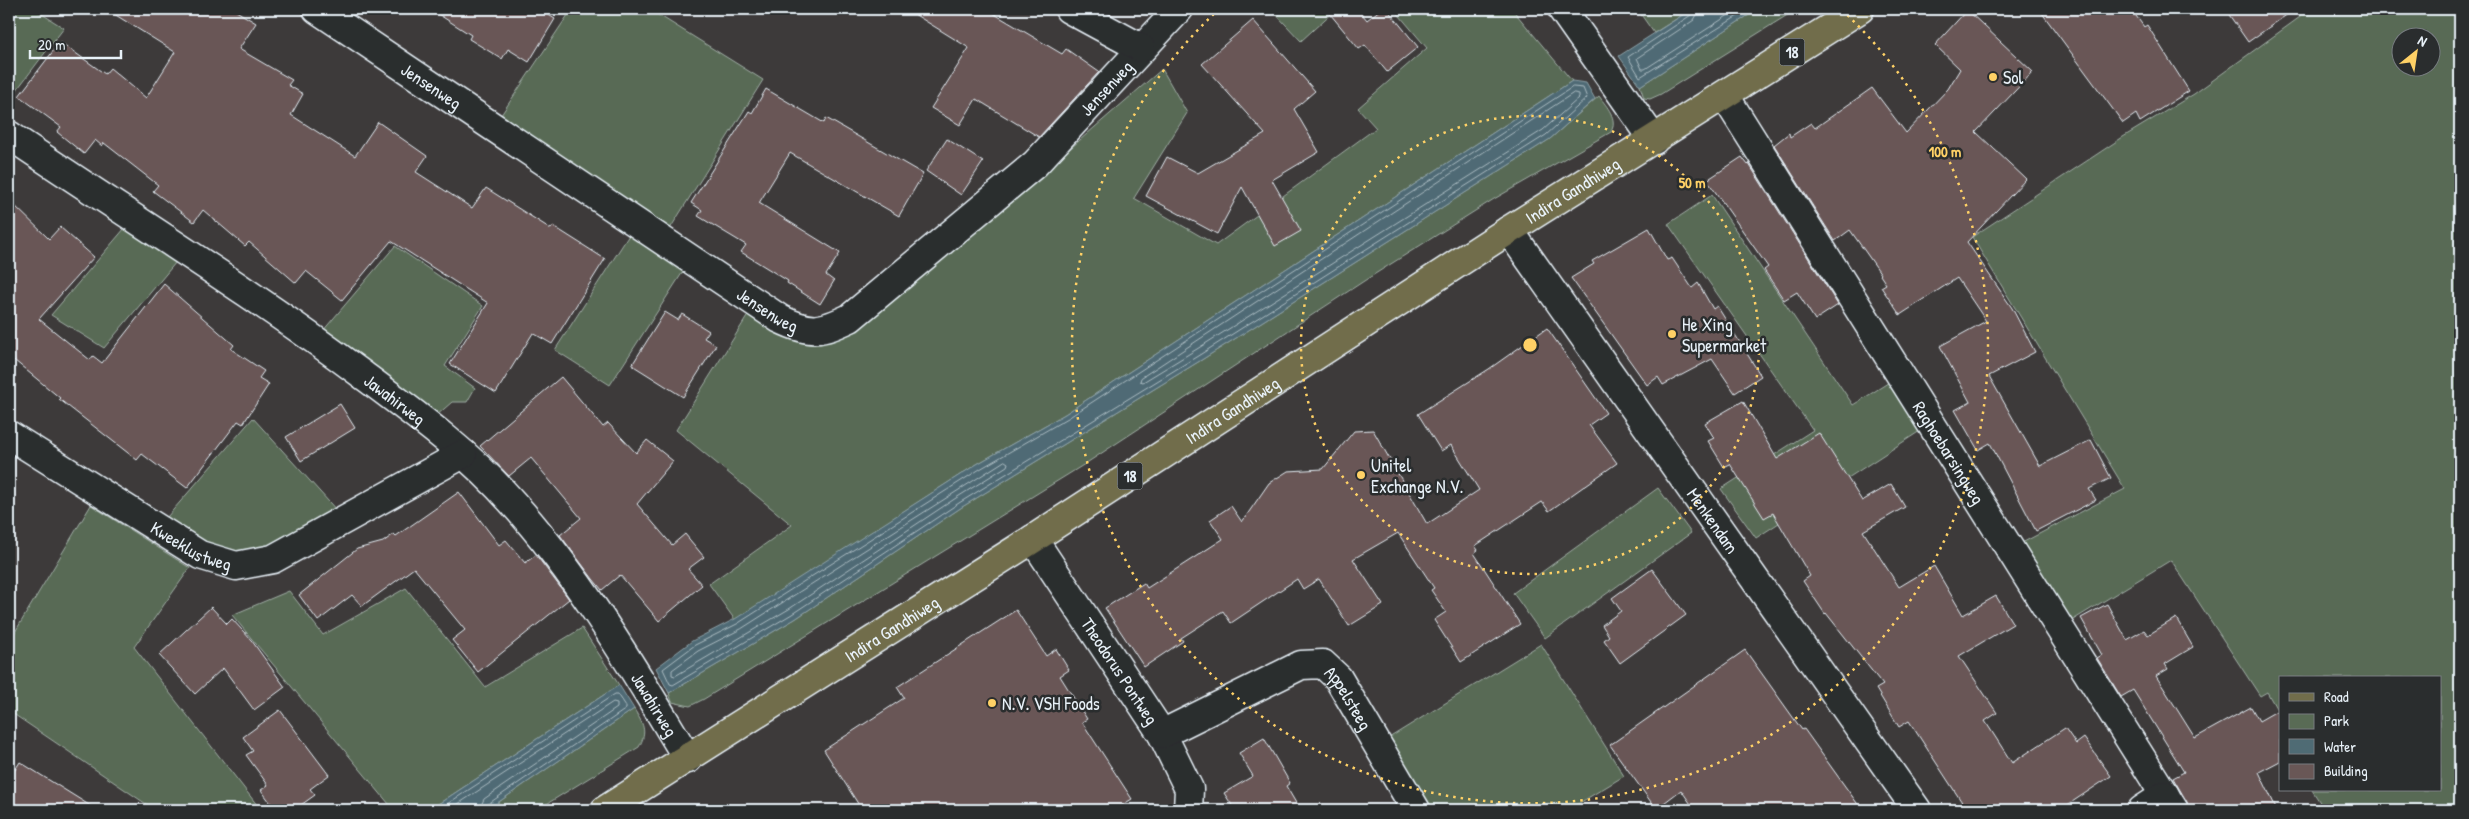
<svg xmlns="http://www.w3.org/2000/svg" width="2469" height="819" viewBox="0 0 2469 819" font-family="'Patrick Hand',sans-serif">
	<rect width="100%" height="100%" fill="#3d3a3a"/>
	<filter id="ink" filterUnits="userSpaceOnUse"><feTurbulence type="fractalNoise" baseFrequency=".02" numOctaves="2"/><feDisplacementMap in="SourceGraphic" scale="10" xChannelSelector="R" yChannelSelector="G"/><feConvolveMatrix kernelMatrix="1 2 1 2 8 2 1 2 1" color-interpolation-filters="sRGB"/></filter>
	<g filter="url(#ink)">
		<g fill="#596b55" stroke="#a0aea6" fill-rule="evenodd">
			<path d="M11,9H34L64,28L9,100V12Z"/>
			<path d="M572,9H649L763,80L668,232L499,118Z"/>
			<path d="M1271,9H1336L1301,41Z"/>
			<path d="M1394,9H1512L1572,81L1065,414L977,464L735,620L709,584L792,525L676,430L750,312L805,341L961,243L1162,69L1187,113L1134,198L1216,245L1376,128L1358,108L1427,48Z"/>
			<path d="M1637,9H1692L1654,33Z"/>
			<path d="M1758,9H1797L1661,94L1650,99L1644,98L1640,86Z"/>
			<path d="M2294,9H2451L2460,21V810H2325L2312,790H2440V678H2280V715L2267,692L2260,696L2171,560L2068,623L2018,545L2125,489L1972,237L2123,137L2194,94L2300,17ZM2402,38H2432V68H2402Z"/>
			<path d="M1599,96C1607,107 1618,118 1611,132L1494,199L1367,279L1085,464L704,699L690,706L672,702L669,693L795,619L962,507L1203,359L1550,139Z"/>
			<path d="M1712,195L1853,405L1891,381L1923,429L1756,538L1721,489L1813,430L1668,224Z"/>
			<path d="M125,228L176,262L104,348L51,315Z"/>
			<path d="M631,232L686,267L610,385L555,350Z"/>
			<path d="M395,246L483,306L445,366L475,388L467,402H452L436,416L322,332Z"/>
			<path d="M253,418L348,523L268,562L219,549L195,537L167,517Z"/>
			<path d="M1658,488L1691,533L1545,638L1513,593Z"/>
			<path d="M91,505L190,568L134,647L261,810H155L9,711V642Z"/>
			<path d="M406,588L485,687L582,628L619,685L429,810H394L232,615L289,591L323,635Z"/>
			<path d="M1541,644L1624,776L1568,810H1427L1384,741Z"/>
			<path d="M634,709C643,724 648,731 639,747L537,810H487Z"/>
		</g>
		<g fill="#4f6b74" stroke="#8ca1a9">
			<path d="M1692,9H1758L1640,86L1619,56Z"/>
			<path d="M1572,81L1586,83L1595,99L1550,139L1203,359L962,507L795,619L669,693L656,668L692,641L735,619L977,464L1065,414Z"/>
			<path d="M619,685L634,709L487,810H429Z"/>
		</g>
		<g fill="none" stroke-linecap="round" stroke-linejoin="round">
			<g stroke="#abbbc3" stroke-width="1">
				<path d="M1693,9L1691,15L1628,57L1640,77L1749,9"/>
				<path d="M1700,9L1694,20L1637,58L1642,69H1645L1738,9"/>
				<path d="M1573,87L1583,88L1587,98L1546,135L1201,354L959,503L792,614L673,685L670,684L663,669L695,645L737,624L980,469L1068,418Z"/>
				<path d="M1574,93L1579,94V98L1543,130L1197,349L1143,382L1140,381L1141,378Z"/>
				<path d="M1005,461L1008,463L1007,466L956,498L789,609L675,676L672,675V670L698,651L741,629Z"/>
				<path d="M438,810L615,694H618L626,706V709L488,804L485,810"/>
				<path d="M449,810L613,702L617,703V708L484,799L479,810"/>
			</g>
		</g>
		<g fill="#695756" stroke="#e8f1f8">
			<path d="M106,9H233L256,23L239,49L292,80L288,85L303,94L291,115L355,156L378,122L427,156L416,172L472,208L486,188L551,229L553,226L605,259L552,344L533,333L496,393L450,364L488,303L391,241L342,300L306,271L296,283L249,242L245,246L203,210L194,222L153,191L158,185L104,143L102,146L95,140L84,154L57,132L61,127L19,96L60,42L105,74L110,68L146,98L175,52Z"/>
			<path d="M430,9H539L555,19L529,62L508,49L502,59L469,39L471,35Z"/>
			<path d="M906,9H986L1062,54L1066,49L1099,72L1039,137L976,99L960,125L931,108L969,48Z"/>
			<path d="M1326,9H1358L1367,20L1381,9H1387L1418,47L1387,72L1365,45L1359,49Z"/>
			<path d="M2039,9H2131L2144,27L2147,25L2189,91L2140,122L2136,114L2123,123Z"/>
			<path d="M2225,9H2295L2248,42Z"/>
			<path d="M1967,10L2033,72L1976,132L2026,179L1967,242L2012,308L2035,352L1989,376L2040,466L2091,440L2111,478L2089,489L2096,500L2036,531L1990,443L1978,450L1955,410L1970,402L1940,346L1986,321L1957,278L1900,315L1881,287L1886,284L1880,275L1881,274L1850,230L1835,241L1774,145L1789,133L1790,137L1811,123L1815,128L1872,88L1906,133L1948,89L1960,69L1935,45Z"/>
			<path d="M1253,20L1315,91L1294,109L1319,152L1272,180L1301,231L1275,246L1242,187L1217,234L1146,196L1167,157L1198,173L1265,134L1202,64Z"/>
			<path d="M766,89L824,123L826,118L923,174L899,216L790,153L759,203L840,253L826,275L834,281L820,304L787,283L788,281L741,252L746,245L698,216L702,210L691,203L749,111L752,113Z"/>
			<path d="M947,139L983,162L961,195L926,171Z"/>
			<path d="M1742,157L1748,165L1749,164L1838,305L1815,320L1797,292L1784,300L1764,270L1768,267L1707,180Z"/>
			<path d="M9,200L49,239L60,227L94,257L39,319L90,360L93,356L102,363L164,284L234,345L231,349L264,371L259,378L269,384L243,424L238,421L187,488L142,454L137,460L59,399L60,398L9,356Z"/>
			<path d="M1649,228L1667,260L1672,258L1692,288L1698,283L1713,309L1717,306L1761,376L1735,393L1712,359L1663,385L1658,377L1647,385L1571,278L1594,264L1592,261Z"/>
			<path d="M665,312L678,320L682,314L709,331L704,338L716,345L683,397L632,365Z"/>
			<path d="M1547,328L1606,413L1589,425L1617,463L1549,511L1542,502L1475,546L1478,550L1474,553L1520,624L1461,662L1434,620L1446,612L1431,590L1434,588L1398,533L1353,559L1383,605L1349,626L1319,579L1303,589L1297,579L1231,623L1223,611L1181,638L1183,641L1144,667L1105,608L1144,583L1147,588L1223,539L1210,520L1231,506L1242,522L1269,483L1288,471L1323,469L1354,431L1373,430L1427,524L1479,490L1451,445L1441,451L1418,414L1489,369Z"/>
			<path d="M561,377L603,427L608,423L636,453L647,440L673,461L637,504L672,545L685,534L704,557L688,569L702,585L659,621L620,575L602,590L593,579L560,535L581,518L531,458L509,476L480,446Z"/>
			<path d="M1743,401L1777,459L1819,433L1862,501L1891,484L1905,507L1863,531L1899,587L1934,566L1963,615L1996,596L2013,624L1959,656L1997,713L1985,721L2012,763L2065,728L2076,744L2084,738L2111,776L2060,810H1967L1909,721L1899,727L1876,689L1883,685L1826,613L1825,614L1803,581L1810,576L1773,513L1764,518L1730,464L1724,467L1708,441L1714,438L1705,423Z"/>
			<path d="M340,404L355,428L301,461L286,437Z"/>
			<path d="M459,492L499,545L506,540L525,563L536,555L569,599L478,672L452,640L465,630L414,568L362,606L352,595L318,621L299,595L357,549L383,542L394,534L396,536Z"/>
			<path d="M1652,569L1686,615L1620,663L1604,640L1609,636L1602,625L1621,611L1612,598Z"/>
			<path d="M2107,604L2127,640L2144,630L2148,635L2176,618L2193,647L2165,664L2168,669L2156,676L2195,738L2251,707L2259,721L2280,709V761L2259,772L2277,810H2189L2187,802L2173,778L2184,772L2133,690L2121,697L2097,658L2102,655L2081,618Z"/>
			<path d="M211,607L227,624L232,619L252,641L285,687L254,710L223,668L195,694L159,655Z"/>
			<path d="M1016,610L1046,656L1056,649L1069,670L1060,676L1087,719L1082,722L1132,799L1114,810H862L824,750L904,698L897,687Z"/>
			<path d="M1745,650L1802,730L1804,729L1862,810H1695L1681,790L1656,809L1610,745Z"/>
			<path d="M280,710L329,775L310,789L315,795L294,810H276L261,790L268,785L246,755L253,751L243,737Z"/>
			<path d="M1264,738L1290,783L1286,786L1300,810H1235L1224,793L1253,776L1239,753Z"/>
			<path d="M20,762L97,810H9V779Z"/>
		</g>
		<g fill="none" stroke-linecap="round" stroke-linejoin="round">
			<g stroke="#e8f1f8" stroke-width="31">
				<g id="street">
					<path id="s1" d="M317,9L780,319C811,334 820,332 850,318L1035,164L1179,9"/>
					<path d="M1069,9L1141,48"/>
					<path id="s2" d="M1725,96L2174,810"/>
					<path id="s3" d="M9,135C127,215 249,290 363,375C415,414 469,453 513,503C582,580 634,670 688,759"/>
					<path id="s4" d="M1509,230L1917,810"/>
					<path id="s5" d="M9,435L200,555L236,566L273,559L463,454"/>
					<path id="s6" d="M1033,539L1162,734L1189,789L1188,810"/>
					<path id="s7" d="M1162,734L1301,665L1323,664L1338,678L1416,810"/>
					<path d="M2142,810L2165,795"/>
				</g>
			</g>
			<g stroke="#e8f1f8" stroke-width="31">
				<path id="secondary" d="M1562,9L1654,140"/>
			</g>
			<g stroke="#e8f1f8" stroke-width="31">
				<g id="primary">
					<path id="s8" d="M605,810L1033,539L1509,230L1860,9"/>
				</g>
			</g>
			<use href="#street" stroke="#2a2d2e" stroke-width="28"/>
			<use href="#secondary" stroke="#2a2d2e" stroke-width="28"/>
			<use href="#primary" stroke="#716d4b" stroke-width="28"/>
		</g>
	</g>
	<g fill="none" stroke="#ffd166" stroke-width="2.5" stroke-dasharray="2.5 5">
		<circle cx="1530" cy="345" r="229"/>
		<path d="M1842 10A458 458 0 1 1 1218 10"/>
	</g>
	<g fill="#ffd166" stroke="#2a2d2e" stroke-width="2">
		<circle cx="1993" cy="77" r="5"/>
		<circle cx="1672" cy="334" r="5"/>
		<circle cx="1361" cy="475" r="5"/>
		<circle cx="992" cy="703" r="5"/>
	</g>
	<g text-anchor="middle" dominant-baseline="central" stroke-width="5" stroke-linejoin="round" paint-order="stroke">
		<g fill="#2a2d2e" stroke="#afb6bb" stroke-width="1">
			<rect x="1779.5" y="38.5" width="25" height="27" rx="4"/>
			<rect x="1117.5" y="462.5" width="25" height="27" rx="4"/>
		</g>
		<g font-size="16" font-weight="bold" fill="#e8f1f8">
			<text x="1792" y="52">18</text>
			<text x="1130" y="476">18</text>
		</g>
		<g font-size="18" fill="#e8f1f8" stroke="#2a2d2e" text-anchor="start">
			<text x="2003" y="77">Sol</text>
			<text x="1682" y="324">He Xing<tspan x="1682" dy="21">Supermarket</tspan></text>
			<text x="1371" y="465">Unitel<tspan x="1371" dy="21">Exchange N.V.</tspan></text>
			<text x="1002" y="703">N.V. VSH Foods</text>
		</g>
		<g font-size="18" fill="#e8f1f8" stroke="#2a2d2e">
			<text stroke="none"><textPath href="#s1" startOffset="138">Jensenweg</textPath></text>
			<text stroke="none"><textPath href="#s1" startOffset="976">Jensenweg</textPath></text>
			<text stroke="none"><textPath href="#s8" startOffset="1149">Indira Gandhiweg</textPath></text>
			<text stroke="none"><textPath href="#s1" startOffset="542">Jensenweg</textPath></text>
			<text stroke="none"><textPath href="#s3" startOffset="468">Jawahirweg</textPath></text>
			<text stroke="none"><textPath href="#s8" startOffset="744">Indira Gandhiweg</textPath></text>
			<text stroke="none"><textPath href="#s2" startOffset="421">Raghoebarsingweg</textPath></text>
			<text stroke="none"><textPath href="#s4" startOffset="355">Menkendam</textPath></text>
			<text stroke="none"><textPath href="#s5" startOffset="214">Kweeklustweg</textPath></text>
			<text stroke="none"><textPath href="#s8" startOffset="339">Indira Gandhiweg</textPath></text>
			<text stroke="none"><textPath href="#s6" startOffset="158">Theodorus Pontweg</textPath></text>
			<text stroke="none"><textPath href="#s7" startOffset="220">Appelsteeg</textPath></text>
			<text stroke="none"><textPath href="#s3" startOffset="872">Jawahirweg</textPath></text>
		</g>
	</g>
	<circle cx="1530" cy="345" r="8" fill="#ffd166" stroke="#2a2d2e" stroke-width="2.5"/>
	<g font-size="15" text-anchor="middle" font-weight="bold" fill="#ffd166" stroke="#2a2d2e" stroke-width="5" stroke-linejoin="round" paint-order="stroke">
		<text x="1945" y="157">100 m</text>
		<text x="1692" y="188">50 m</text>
	</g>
	<rect width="2469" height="819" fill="none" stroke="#2a2d2e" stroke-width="30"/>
	<rect x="15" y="15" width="2439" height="789" fill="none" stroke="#e8f1f8" stroke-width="2" filter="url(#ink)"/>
	<rect x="2279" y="676" width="162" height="115" fill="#2a2d2e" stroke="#767b7f"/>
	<rect x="2289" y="693" width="25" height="8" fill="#716d4b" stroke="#767b7f"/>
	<text x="2324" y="702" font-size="15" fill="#e8f1f8">Road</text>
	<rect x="2289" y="714" width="25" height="15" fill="#596b55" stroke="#767b7f"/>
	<text x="2324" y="726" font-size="15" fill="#e8f1f8">Park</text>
	<rect x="2289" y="739" width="25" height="15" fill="#4f6b74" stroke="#767b7f"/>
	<text x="2324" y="752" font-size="15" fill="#e8f1f8">Water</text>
	<rect x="2289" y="764" width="25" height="15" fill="#695756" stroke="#767b7f"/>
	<text x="2324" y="776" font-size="15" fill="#e8f1f8">Building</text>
	<g transform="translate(2416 52) rotate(30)"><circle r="24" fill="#2a2d2e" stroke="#767b7f"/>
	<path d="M0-4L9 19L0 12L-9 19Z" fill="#ffd166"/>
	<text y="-8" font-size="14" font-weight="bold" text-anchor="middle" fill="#e8f1f8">N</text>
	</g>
	<path d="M30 50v8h91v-8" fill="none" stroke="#e8f1f8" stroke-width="2.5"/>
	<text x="38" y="50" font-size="15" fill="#e8f1f8" stroke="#2a2d2e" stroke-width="4" paint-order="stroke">20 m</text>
</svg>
